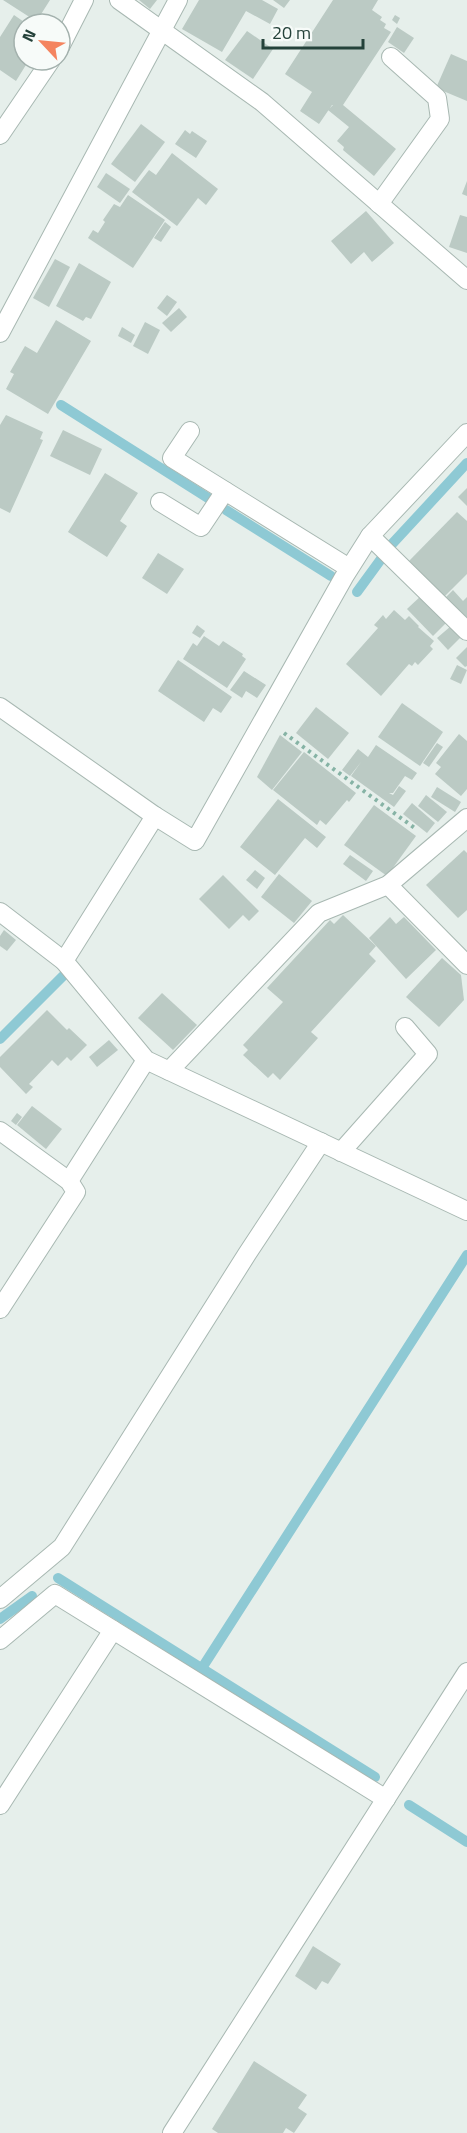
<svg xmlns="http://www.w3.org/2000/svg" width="467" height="2133" viewBox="0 0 467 2133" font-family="'Titillium Web',sans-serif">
	<rect width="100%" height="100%" fill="#e6efeb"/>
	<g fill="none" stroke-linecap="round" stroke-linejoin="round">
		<g stroke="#8ec9d4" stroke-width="10">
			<path d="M61,405L208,498"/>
			<path d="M226,510L331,576"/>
			<path d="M392,544L467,463"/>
			<path d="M357,592L384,555"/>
			<path d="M0,1039L63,976"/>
			<path d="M58,1578L375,1777"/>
			<path d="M0,1619L32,1596"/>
			<path d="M202,1668L467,1255"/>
			<path d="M409,1805L467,1842"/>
		</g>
	</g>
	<g fill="#bbcac4">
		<path d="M3,0H50L38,19L33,15L31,18Z"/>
		<path d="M139,0H157L150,9Z"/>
		<path d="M199,0H262L278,9L270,24L246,11L222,52L182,29Z"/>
		<path d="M273,0H290L284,8Z"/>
		<path d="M333,0H378L372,10L382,17L380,20L386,24L384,28L391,32L343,105L396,149L374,176L343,150L344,147L337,141L349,127L328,110L333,105H332L319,124L300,111L312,92L285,74Z"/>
		<path d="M14,15L27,24H24V60H29L16,81L0,70V37Z"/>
		<path d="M395,15L400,18L397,24L392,20Z"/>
		<path d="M397,27L414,38L404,53L388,42Z"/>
		<path d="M247,31L273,49L253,79L225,60Z"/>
		<path d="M451,54L467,61V101L436,88Z"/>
		<path d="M141,124L165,142L135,182L111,164Z"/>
		<path d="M185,130L190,134L192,131L207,141L196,158L175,144Z"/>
		<path d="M172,153L218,189L206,205L198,198L177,226L132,192L149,170L156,175Z"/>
		<path d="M106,173L130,189L120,203L97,187Z"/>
		<path d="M467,181V196L462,194Z"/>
		<path d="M128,195L165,220L133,268L88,238L93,230L98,233L105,222L103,220L114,204L120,207Z"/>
		<path d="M366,211L394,243L372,262L364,252L351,264L331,241Z"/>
		<path d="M460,215L467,217V253L449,247Z"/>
		<path d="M165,222L171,227L161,242L154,238Z"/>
		<path d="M55,259L70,267L49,307L33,298Z"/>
		<path d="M79,263L111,282L91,319L86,317L83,321L56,306Z"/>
		<path d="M167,295L177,302L167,316L157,308Z"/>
		<path d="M179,308L187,317L171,332L162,323Z"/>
		<path d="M56,320L91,341L48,414L6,389L14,374L10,372L25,346L37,353Z"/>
		<path d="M145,322L160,330L148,354L133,346Z"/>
		<path d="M122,327L135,335L131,343L118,336Z"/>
		<path d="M6,415L43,432L40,439L43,440L10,513L0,508V425Z"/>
		<path d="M63,430L102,449L90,475L50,456Z"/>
		<path d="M105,473L138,493L120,521L127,526L107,557L68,532Z"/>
		<path d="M467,488V506L458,497Z"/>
		<path d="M457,512L467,521V574L444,597L409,561Z"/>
		<path d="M158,553L184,569L167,594L142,578Z"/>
		<path d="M453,590L463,601L467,597V622L444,599Z"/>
		<path d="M423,594L448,621L433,636L407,609Z"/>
		<path d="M394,610L405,620L409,616L419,626L418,627L434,641L430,646L433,649L418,665L415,662L412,666L409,664L381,696L346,664L378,628L374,625L383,615L386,619Z"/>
		<path d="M197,625L205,631L200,638L192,633Z"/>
		<path d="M451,626L461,637L448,650L437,638Z"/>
		<path d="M204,636L219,646L223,641L243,654L242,656L246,659L227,688L183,659L193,643L197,646Z"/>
		<path d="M467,647V666L465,667L456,658Z"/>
		<path d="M178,660L232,697L221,713L213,708L204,722L158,691Z"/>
		<path d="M457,665L467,670L461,684L450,679Z"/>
		<path d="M244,671L266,685L257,698L246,691L242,698L230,690Z"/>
		<path d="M402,703L443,732L420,766L378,737Z"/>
		<path d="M316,707L349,733L328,759L296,733Z"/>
		<path d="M459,734L467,741V789L461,796L435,774L441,767L436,763Z"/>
		<path d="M280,735L302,752L272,790L257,777Z"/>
		<path d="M437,743L443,747L429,767L423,763Z"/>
		<path d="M376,745L417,773L412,780L405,776L393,793H389L393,795L399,786L406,791L394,807L351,776L361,762L350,776L342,770L358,749L368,757Z"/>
		<path d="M304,752L356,793L349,802L347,800L326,825L320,820L317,825L273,790Z"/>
		<path d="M437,787L461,802L455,812L431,797Z"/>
		<path d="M426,795L447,812L438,822L418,806Z"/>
		<path d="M278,799L326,837L317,848L305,838L275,875L240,847Z"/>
		<path d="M412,803L435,823L427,833L403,814Z"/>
		<path d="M374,805L416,836L387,876L344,845Z"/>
		<path d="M464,850L467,853V910L458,918L426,885Z"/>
		<path d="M350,855L373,871L366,881L343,864Z"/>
		<path d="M255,870L265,878L257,889L246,880Z"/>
		<path d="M279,874L312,901L294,923L261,897Z"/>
		<path d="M223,875L259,911L249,921L243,915L229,929L199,899Z"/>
		<path d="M343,915L376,946L369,954L376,961L311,1032L318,1038L280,1080L273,1073L268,1078L243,1055L248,1050L243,1045L283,1002L267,988L330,920L334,924Z"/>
		<path d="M390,917L396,924L404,917L436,950L406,979L369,938Z"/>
		<path d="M4,930L16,940L7,951L0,946V936Z"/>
		<path d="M442,958L461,975L464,1000L439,1027L406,997Z"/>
		<path d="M162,993L197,1025L173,1050L138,1018Z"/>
		<path d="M47,1010L67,1030L69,1028L87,1045L71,1061L67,1057L58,1066L52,1060L29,1084L33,1087L26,1094L0,1067V1057Z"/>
		<path d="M109,1040L118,1050L97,1067L89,1057Z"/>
		<path d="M32,1106L62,1129L46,1149L17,1125Z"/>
		<path d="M17,1113L22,1117L16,1125L11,1121Z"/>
		<path d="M313,1946L341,1964L328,1984L322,1981L316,1990L295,1976Z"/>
		<path d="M254,2061L307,2095L298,2108L307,2114L294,2133L286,2128L283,2133H218L212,2129Z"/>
	</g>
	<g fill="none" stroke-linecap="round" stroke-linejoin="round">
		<g stroke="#a8b8b2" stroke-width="20">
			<g id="minor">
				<path d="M119,0L262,102L467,280"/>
				<path d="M60,47L84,0"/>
				<path d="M0,135L51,60"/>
				<path d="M379,204L440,119L437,98L391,57"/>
				<path d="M0,333L178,0"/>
				<path d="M190,431L172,458L349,568"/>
				<path d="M160,502L201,527L225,491"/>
				<path d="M370,536L467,631"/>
				<path d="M0,707L155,816L64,961L146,1060L467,1211"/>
				<path d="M155,816L195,841L344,577L370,536L467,433"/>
				<path d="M388,885L467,965"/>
				<path d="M0,912L64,961"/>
				<path d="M169,1071L319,913L388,885L467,818"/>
				<path d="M0,1131L69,1181L76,1192L0,1309"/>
				<path d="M341,1152L428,1054L405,1027"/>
				<path d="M69,1181L146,1060"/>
				<path d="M0,1599L62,1547L247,1254L321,1142"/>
				<path d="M0,1640L55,1594L386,1799"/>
				<path d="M0,1805L113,1630"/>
				<path d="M172,2133L467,1672"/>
			</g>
		</g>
		<path stroke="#86b3a5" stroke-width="4" stroke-dasharray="3 4.5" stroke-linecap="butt" d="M284,733L416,829"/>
		<use href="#minor" stroke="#fff" stroke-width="18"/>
	</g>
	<g transform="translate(42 42) rotate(296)"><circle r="28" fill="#f7fbf9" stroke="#a3b1ad" stroke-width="1.5"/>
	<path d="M0-4.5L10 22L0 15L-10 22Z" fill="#f4845f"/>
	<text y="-9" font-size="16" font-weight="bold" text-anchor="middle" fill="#24423a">N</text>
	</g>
	<path d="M263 39v9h100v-9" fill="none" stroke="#24423a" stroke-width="3"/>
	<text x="272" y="39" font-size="18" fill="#24423a" stroke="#f7fbf9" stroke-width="4.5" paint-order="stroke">20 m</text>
</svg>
